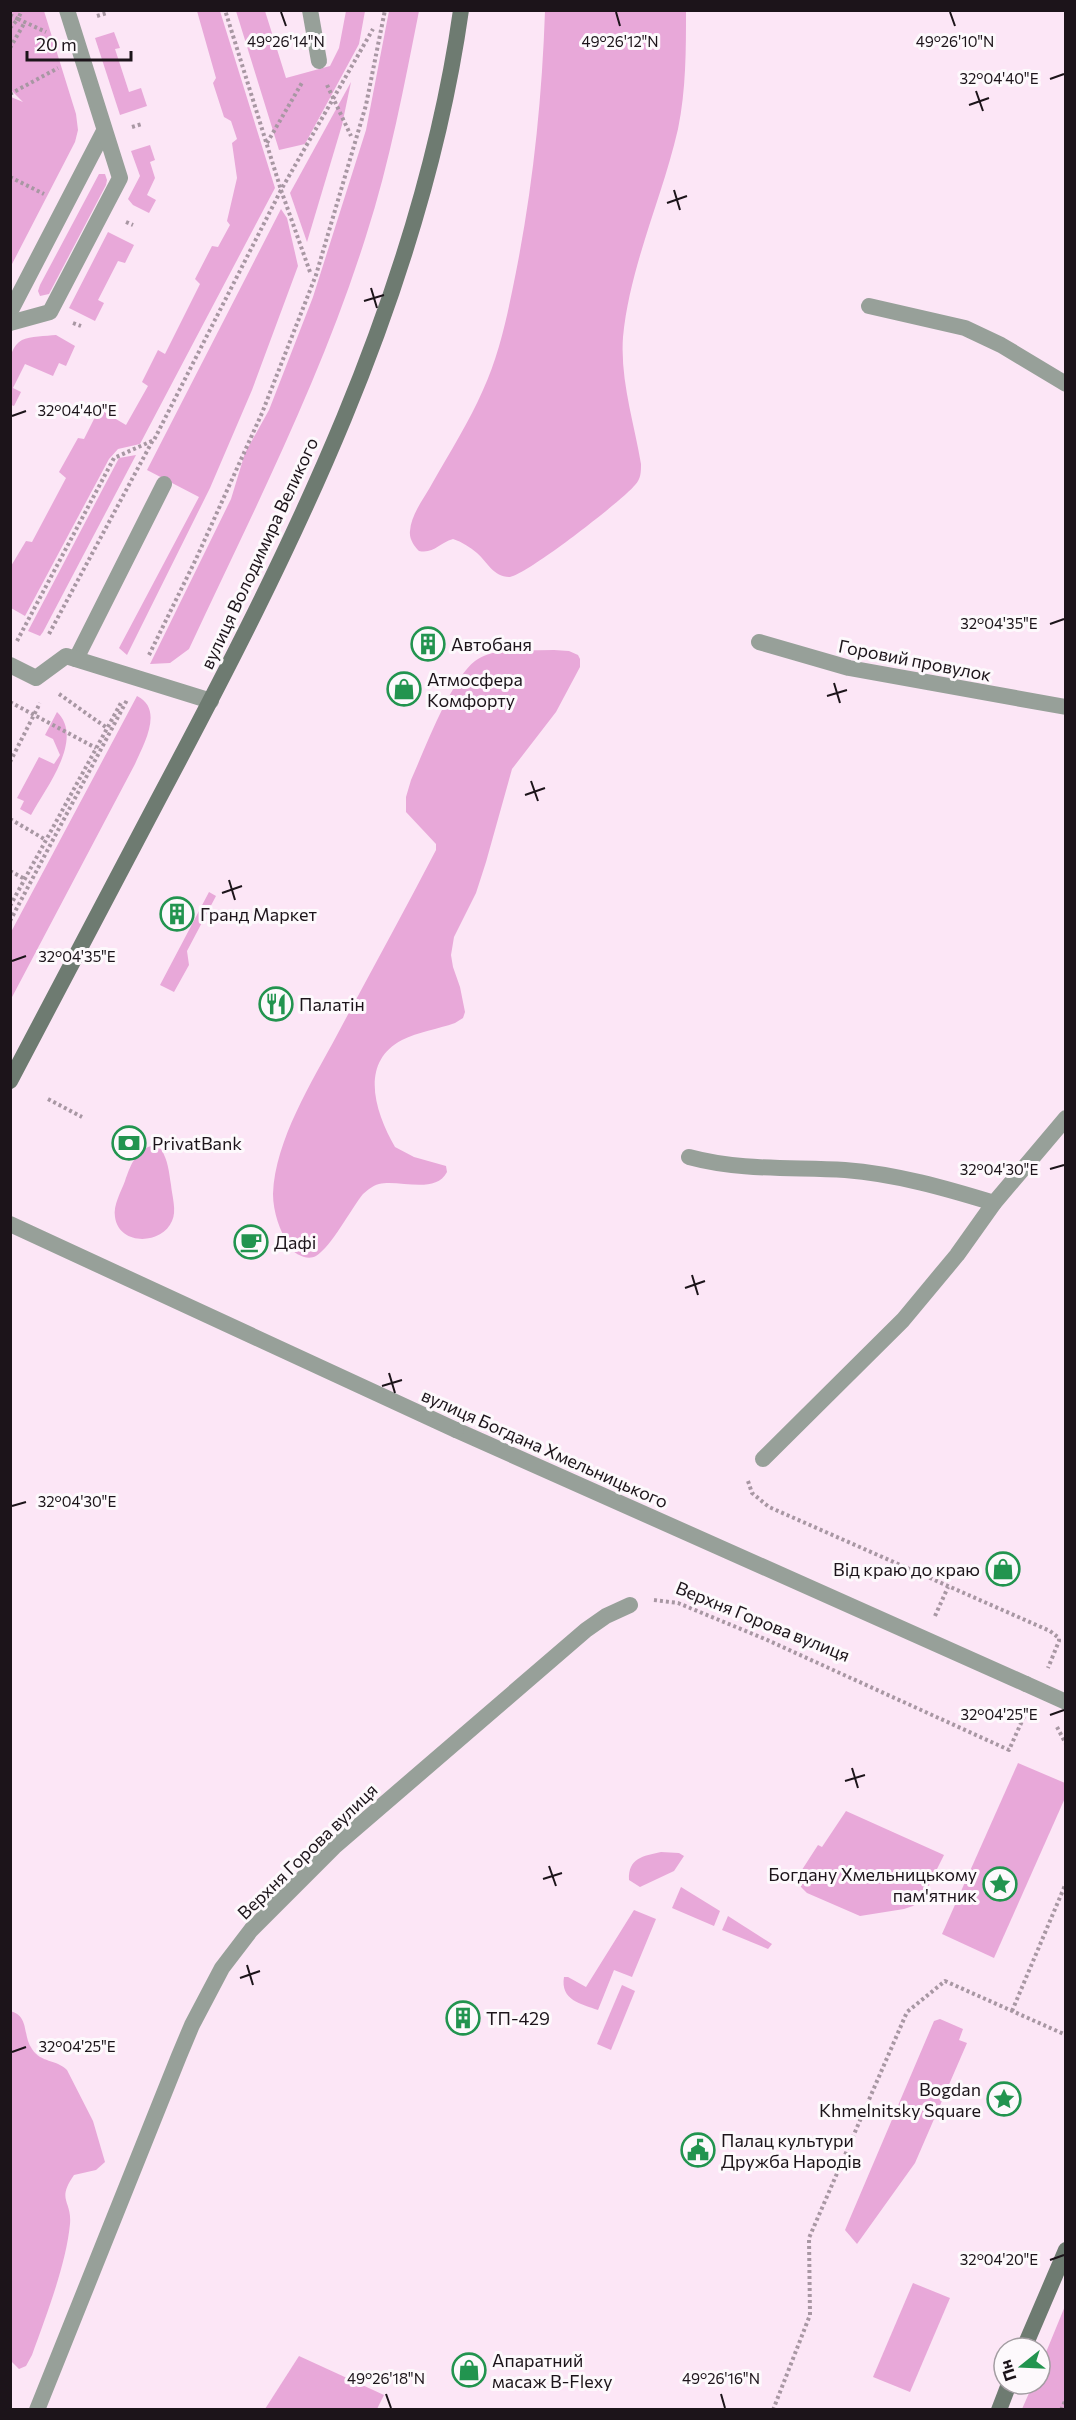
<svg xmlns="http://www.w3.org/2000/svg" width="1076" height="2420" viewBox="0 0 1076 2420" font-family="Commissioner,sans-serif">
	<rect width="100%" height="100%" fill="#fce6f6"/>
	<g fill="#e8a8d9">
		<path d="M11,10L44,11L76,114L78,130L75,142L11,266L10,125L13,119L11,123V97L23,102L11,90Z"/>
		<path d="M197,11H220L275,188L140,444L118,449L109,459L25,616L11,608V566L26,541L32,542L66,478L59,472L78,438L84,439L99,409L126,425L148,386L142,382L158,350L165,354L200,284L195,279L212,246L218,247L230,225L227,221L237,178L232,143L237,139L231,121L224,117L213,83L216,78Z"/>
		<path d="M236,11H265L286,78L330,66L339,48L346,11H365L359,44L305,144L279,150Z"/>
		<path d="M389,11H419C404,86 390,162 366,236C321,379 252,514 189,649L170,663L150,664L231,499L245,453L269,410L313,297L366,130Z"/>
		<path d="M545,11H686C686,50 686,90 678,129C662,199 630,265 623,337C620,380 634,422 641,464C641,472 641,479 635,485C623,500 524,577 509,577C494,577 487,562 477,553C470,547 462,542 453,539C439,543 434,554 419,551C414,546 409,539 410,531C411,514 425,497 433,482C450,452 469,422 483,390C500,353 508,312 516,272C533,186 542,99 545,11Z"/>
		<path d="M114,32L120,48L115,49L129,92L141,88L147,106L120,115L95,38Z"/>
		<path d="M351,82L342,125L307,242L290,193Z"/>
		<path d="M150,145L155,160L150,162L155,178L147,195L156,200L149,213L133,205L128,199L140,176L131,151Z"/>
		<path d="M99,174H105L107,180L106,185L49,294L40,296L38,291L40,285Z"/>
		<path d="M281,209L287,218L298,266L252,390L210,488L127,655L119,648L199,497L147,470Z"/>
		<path d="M108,232L134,245L125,263L118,261L98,300L104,303L95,321L69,308Z"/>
		<path d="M56,335L75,346L66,366L59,363L53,376L25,364L13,388L21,392L14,406L11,405C10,387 3,350 22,340C30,336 46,336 56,335Z"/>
		<path d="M136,455L43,632L40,636L28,631L119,458Z"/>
		<path d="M554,650L569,651L578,655L580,659V667L556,712L512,769L486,862L476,893L454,937L451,955L453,967L460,987L465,1012L463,1018L455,1023C438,1029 418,1032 402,1040C358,1063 376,1114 395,1147L414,1157L446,1166L447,1172C435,1195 399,1179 379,1184C372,1186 368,1190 363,1194C351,1209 331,1247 316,1256C307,1261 294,1254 289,1246C280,1231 273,1212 273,1194C275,1140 312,1082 337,1035C370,973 404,912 436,850V844L406,812V797L411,780C424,751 451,679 475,661C483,655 492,653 501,651Z"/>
		<path d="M137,696C164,709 144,744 135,764L11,999V932Z"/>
		<path d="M57,712C85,739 45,789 31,815L20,809L24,801L17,798L39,757L54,764L60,755L53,739L45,735Z"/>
		<path d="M209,892L216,896L187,951L189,965L174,992L160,985Z"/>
		<path d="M151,1146L161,1149C168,1160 169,1172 171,1185C172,1196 177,1211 172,1221C162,1245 119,1246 115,1217C113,1205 121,1192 125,1181C130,1167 135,1151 151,1146Z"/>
		<path d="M1018,1763L1065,1783V1798L994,1958L942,1934Z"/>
		<path d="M846,1811L944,1855L923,1897L913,1906L904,1909L860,1916L807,1893L801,1887L798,1876L818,1845L822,1847Z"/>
		<path d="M661,1852L679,1853L684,1856L674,1871L640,1887L629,1880C628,1858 643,1856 661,1852Z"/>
		<path d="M681,1887L720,1911L714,1926L672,1908Z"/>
		<path d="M634,1910L656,1919L632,1977L614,1970L598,2010C581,2004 560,2000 564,1977H568L586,1987Z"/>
		<path d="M728,1916L772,1944L768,1949L722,1930Z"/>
		<path d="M622,1985L635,1991L611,2050L597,2044Z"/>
		<path d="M10,2011C30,2016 22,2035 32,2049C41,2063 56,2059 67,2070L93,2121L105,2162L96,2170L74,2175C56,2201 72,2200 70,2224C66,2265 46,2316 32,2355L26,2366L19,2369L10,2360Z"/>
		<path d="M940,2019L963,2029L959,2040L967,2043L915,2163L857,2244L845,2230L934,2021Z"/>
		<path d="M913,2283L950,2298L910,2392L873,2377Z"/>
		<path d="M1065,2306V2409H1022L1033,2384H1040V2367Z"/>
		<path d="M299,2356L384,2395L377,2409H265Z"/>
	</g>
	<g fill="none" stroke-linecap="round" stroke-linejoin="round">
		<g stroke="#a897a3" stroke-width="4" stroke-dasharray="3 3" stroke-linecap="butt">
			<path d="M10,15L18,19L22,10"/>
			<path d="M97,16L107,13"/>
			<path d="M10,28L18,19L46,32"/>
			<path d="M10,48L25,22"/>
			<path d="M327,85L351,136"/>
			<path d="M10,94L58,68"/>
			<path d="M132,127L142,124"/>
			<path d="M267,143L303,81"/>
			<path d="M10,177L44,194"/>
			<path d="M126,222L133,225"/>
			<path d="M310,272L281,190L373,29"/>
			<path d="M73,323L81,326"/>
			<path d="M49,634L153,440"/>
			<path d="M17,641L114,458L154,440L281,190L225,10"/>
			<path d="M149,655L196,559L262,413L316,275L366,105L385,10"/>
			<path d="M59,694L107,728"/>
			<path d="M10,702L96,748"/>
			<path d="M10,762L40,703"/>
			<path d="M10,819L46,840"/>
			<path d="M10,871L25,879"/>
			<path d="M10,906L122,701"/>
			<path d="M10,921L127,700"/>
			<path d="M48,1099L82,1117"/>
			<path d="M748,1481L752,1493L769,1507L1050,1631L1059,1638V1641L1048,1668"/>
			<path d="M654,1600L678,1603L765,1639L1009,1750L1026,1712"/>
			<path d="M935,1616L948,1587"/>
			<path d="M1057,1727L1066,1744"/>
			<path d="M1012,2011L1066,1883"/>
			<path d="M773,2410L810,2315L809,2238L907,2012L945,1981L1066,2035"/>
			<path d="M1061,2410L1066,2399"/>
		</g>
		<g stroke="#97a099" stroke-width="16">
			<path d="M310,10L319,61"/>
			<path d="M869,306L965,328L1001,345L1066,384"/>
			<path d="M10,312L104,131"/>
			<path d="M10,323L50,312L120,178L67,10"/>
			<path d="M759,642L849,668L1066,707"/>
			<path d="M76,659L164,484"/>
			<path d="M10,665L36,678L66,656L211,701"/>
			<path d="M689,1157C741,1171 792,1167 845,1170C896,1174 945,1188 994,1203"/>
		</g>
		<path stroke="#97a099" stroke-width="16" d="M456,1430L1026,1684"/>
		<g stroke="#97a099" stroke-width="16">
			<path d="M10,1224L456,1430"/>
			<path d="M763,1459L903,1320L957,1255L994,1203L1066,1118"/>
			<path d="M1026,1684L1066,1702"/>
			<path d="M37,2410L179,2056L192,2025L222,1968L251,1930L334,1847L586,1630L606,1616L630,1605"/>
		</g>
		<g stroke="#6e7b71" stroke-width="16">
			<path d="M10,1081C60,987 108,894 158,800C290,552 421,293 461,10"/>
			<path d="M1024,2348L1066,2250"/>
			<path d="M999,2410L1009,2384"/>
		</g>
	</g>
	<path fill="none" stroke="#1c141a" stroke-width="2" d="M281,12L286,26M616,12L620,26M950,12L955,26M1050,79L1064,74M976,91L983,111M969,105L989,98M674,190L680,210M667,203L687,196M371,288L377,308M364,301L384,295M12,416L26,411M1050,624L1064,619M834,683L840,703M827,696L847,690M531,781L538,801M525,795L545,788M229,880L235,900M222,893L242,886M12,961L26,956M1050,1169L1064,1165M692,1275L698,1295M685,1288L705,1281M389,1373L395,1393M382,1386L402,1380M12,1506L26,1502M1050,1715L1064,1710M852,1768L858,1788M845,1781L865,1775M549,1866L556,1886M543,1879L562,1873M247,1965L253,1985M240,1978L260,1971M12,2052L26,2047M1050,2260L1064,2255M386,2394L391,2408M721,2394L725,2408"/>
	<defs>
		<g id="building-ring" transform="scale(1.725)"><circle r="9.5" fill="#fdf9fc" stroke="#22944f" stroke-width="1.5"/><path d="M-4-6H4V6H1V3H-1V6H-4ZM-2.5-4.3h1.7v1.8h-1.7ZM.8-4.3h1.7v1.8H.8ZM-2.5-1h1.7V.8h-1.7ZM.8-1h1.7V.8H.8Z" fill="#22944f"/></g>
		<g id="shop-ring" transform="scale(1.725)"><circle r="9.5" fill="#fdf9fc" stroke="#22944f" stroke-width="1.5"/><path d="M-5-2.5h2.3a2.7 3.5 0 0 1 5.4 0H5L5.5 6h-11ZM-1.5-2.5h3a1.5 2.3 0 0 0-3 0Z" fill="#22944f"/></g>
		<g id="restaurant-ring" transform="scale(1.725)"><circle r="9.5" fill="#fdf9fc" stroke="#22944f" stroke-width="1.5"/><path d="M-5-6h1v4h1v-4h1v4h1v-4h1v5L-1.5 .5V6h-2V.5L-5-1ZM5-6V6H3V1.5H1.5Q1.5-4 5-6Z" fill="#22944f"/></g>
		<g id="bank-ring" transform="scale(1.725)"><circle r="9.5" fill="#fdf9fc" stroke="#22944f" stroke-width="1.5"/><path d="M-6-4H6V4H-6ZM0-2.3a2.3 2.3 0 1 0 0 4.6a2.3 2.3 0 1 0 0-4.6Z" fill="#22944f"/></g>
		<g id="cafe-ring" transform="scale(1.725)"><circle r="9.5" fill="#fdf9fc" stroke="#22944f" stroke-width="1.5"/><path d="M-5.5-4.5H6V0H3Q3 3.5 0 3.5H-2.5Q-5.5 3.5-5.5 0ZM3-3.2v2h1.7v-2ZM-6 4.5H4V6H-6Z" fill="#22944f"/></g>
		<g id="sight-ring" transform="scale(1.725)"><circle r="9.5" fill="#fdf9fc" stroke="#22944f" stroke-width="1.5"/><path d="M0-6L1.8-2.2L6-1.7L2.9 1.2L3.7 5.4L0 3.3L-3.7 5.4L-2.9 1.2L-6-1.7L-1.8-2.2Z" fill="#22944f"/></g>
		<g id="civic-ring" transform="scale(1.725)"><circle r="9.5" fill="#fdf9fc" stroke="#22944f" stroke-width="1.5"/><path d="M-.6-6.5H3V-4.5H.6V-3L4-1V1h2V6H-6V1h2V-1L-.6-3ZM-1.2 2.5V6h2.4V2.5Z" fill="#22944f"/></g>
	</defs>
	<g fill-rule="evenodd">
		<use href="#building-ring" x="428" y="644"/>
		<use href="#shop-ring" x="404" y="689"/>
		<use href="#building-ring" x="177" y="914"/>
		<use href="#restaurant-ring" x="276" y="1004"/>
		<use href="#bank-ring" x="129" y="1143"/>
		<use href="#cafe-ring" x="251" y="1242"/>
		<use href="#shop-ring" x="1003" y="1569"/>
		<use href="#sight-ring" x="1000" y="1884"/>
		<use href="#building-ring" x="463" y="2018"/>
		<use href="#sight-ring" x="1004" y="2099"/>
		<use href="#civic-ring" x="698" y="2150"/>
		<use href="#shop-ring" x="469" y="2370"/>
	</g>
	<g text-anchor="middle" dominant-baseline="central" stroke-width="6" stroke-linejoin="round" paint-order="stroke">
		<g font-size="18" fill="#1c141a" stroke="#fdf9fc">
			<text transform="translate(259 553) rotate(-65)">вулиця Володимира Великого</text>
			<text transform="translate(915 660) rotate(11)">Горовий провулок</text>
			<text transform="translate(545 1448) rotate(24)">вулиця Богдана Хмельницького</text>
			<text transform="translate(763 1621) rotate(22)">Верхня Горова вулиця</text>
			<text transform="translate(307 1851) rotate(-44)">Верхня Горова вулиця</text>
		</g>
		<g font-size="18" fill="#1c141a" stroke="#fdf9fc" text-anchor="start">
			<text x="451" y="644">Автобаня</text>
			<text x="427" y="679">Атмосфера<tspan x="427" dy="21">Комфорту</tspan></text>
			<text x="200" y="914">Гранд Маркет</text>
			<text x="299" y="1004">Палатін</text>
			<text x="152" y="1143">PrivatBank</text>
			<text x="274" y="1242">Дафі</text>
			<text x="980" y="1569" text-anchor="end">Від краю до краю</text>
			<text x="977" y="1874" text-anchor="end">Богдану Хмельницькому<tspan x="977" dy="21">пам'ятник</tspan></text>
			<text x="486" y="2018">ТП-429</text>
			<text x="981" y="2089" text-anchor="end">Bogdan<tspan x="981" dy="21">Khmelnitsky Square</tspan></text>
			<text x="721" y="2140">Палац культури<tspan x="721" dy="21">Дружба Народів</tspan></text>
			<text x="492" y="2360">Апаратний<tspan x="492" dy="21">масаж B-Flexy</tspan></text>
		</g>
	</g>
	<g font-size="15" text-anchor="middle" fill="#1c141a" stroke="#fdf9fc" stroke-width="6" stroke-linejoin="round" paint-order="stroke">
		<text x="286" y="47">49°26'14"N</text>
		<text x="620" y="47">49°26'12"N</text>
		<text x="955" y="47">49°26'10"N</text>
		<text x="999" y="84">32°04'40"E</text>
		<text x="77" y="416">32°04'40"E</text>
		<text x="999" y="629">32°04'35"E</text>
		<text x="77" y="962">32°04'35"E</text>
		<text x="999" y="1175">32°04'30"E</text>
		<text x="77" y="1507">32°04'30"E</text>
		<text x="999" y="1720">32°04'25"E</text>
		<text x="77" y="2052">32°04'25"E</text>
		<text x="999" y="2265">32°04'20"E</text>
		<text x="386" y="2384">49°26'18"N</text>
		<text x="721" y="2384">49°26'16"N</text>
	</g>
	<rect width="1076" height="2420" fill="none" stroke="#1c141a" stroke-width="24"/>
	<g transform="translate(1022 2366) rotate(252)"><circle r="28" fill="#fdf9fc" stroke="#a39da2" stroke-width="1.5"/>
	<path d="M0-4.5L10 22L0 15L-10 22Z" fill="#22944f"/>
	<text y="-9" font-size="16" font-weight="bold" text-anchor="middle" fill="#1c141a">Пн</text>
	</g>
	<path d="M27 51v9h104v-9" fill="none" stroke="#1c141a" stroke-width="3"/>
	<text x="36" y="51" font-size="18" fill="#1c141a" stroke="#fdf9fc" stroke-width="4.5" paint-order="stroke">20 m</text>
</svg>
